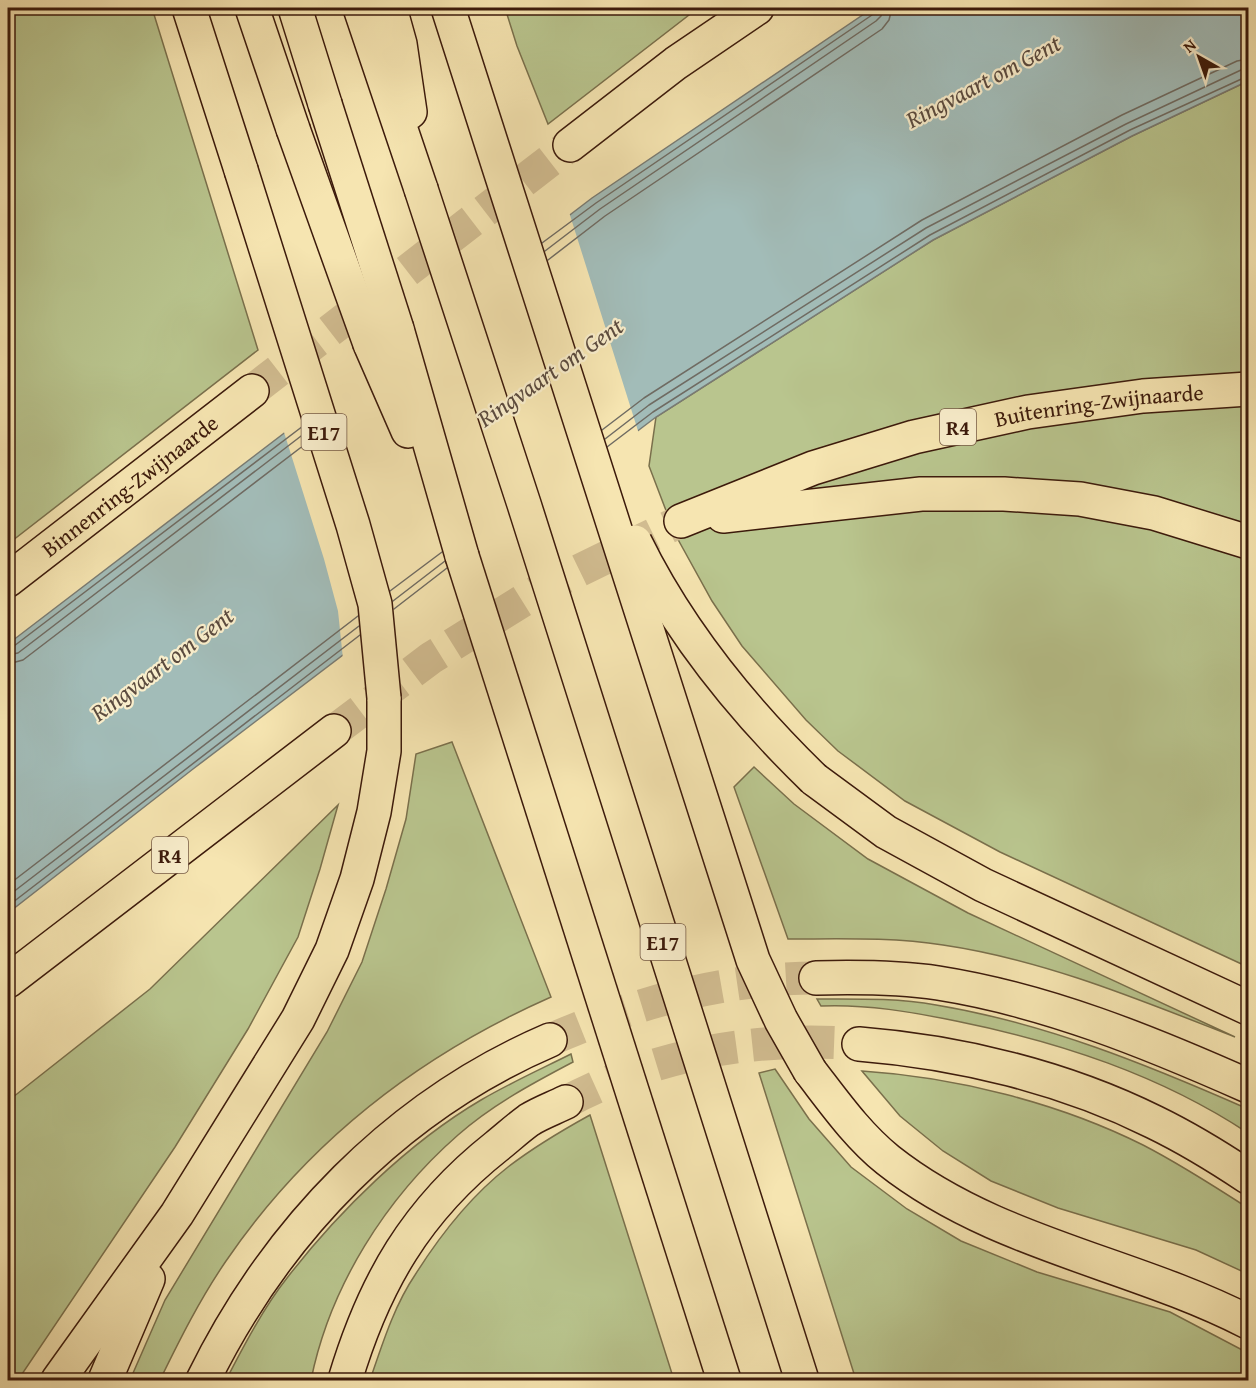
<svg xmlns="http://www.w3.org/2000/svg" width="1256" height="1388" viewBox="0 0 1256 1388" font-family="'Gentium Book Plus',serif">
	<rect width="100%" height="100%" fill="#f6e5b1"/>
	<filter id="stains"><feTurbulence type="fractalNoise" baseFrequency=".00333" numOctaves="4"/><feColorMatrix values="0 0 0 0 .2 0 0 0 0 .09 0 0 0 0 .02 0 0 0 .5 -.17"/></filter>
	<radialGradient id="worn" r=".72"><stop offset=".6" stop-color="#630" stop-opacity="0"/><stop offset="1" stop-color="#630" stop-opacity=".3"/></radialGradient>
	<g fill="#b9c58e" stroke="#7a704c" stroke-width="1.5">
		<path d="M8,8H152L258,350L8,544Z"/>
		<path d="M505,8H698L548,124L517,46Z"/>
		<path d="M1248,81V967L1000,852L905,801L838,751L806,720L742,646L712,601L675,534L649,466L656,417L933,240L1132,136Z"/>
		<path d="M452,742L551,997C420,1055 308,1141 226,1261C200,1299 180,1339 160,1380H130L165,1300L327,1032L362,962L386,889L406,819L416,754Z"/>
		<path d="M754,767L794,804L868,859L968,913L1235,1037C1140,1000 1045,960 943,945C892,937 840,939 788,939L734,787Z"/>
		<path d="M338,805L320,869L298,937L248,1029L175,1147L18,1380H8V1101L150,989Z"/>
		<path d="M817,999C857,999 897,998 936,1005C1045,1023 1148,1065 1248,1109V1133C1160,1075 1060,1042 956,1021C912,1012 866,1004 821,1006Z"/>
		<path d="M571,1054L573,1062C533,1083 492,1105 458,1135C386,1198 330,1286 311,1380H226C243,1347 264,1307 287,1278C338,1212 408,1143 481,1100C510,1083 541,1069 571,1054Z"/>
		<path d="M775,1069L809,1119L851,1167L907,1209L961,1241L1037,1272L1170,1312L1248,1353V1380H856L759,1073Z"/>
		<path d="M862,1071C956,1077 1059,1103 1143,1145C1180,1164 1214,1186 1248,1208V1274L1196,1250L1058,1208L991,1181L943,1151L900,1116Z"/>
		<path d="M590,1115L674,1380H370C382,1345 394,1306 415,1275C439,1237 472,1195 508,1167C534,1147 561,1131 590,1115Z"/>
	</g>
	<path fill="#a2bcb8" stroke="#797b73" stroke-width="1.5" d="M873,8H1248V81L1132,136L933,240L656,417L193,769L8,913V644L592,198Z"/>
	<path fill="#f6e5b1" d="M569,212L639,434L343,659L338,611L324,559L283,429Z"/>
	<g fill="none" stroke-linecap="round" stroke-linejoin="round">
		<g stroke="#6f6b62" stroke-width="1.5">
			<path d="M542,243L596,203L872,15L875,8"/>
			<path d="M545,251L600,209L876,21L881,16L883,8"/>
			<path d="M548,260L605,216L882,29L889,20L892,8"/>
			<path d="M602,430L644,398L922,220L1122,115L1237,61L1248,59"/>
			<path d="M605,439L649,405L926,228L1126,124L1241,70L1248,68"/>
			<path d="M607,447L653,412L930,235L1130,130L1248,76"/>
			<path d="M390,591L442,552"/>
			<path d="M393,601L445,561"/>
			<path d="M394,609L447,568"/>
			<path d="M8,648L14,646L303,426"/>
			<path d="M8,655L18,653L305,433"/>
			<path d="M8,664L23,660L308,442"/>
			<path d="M8,885L358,616"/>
			<path d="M8,896L359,626"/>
			<path d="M8,906L360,635"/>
		</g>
		<g stroke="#d1bc90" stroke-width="33" stroke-dasharray="33 16" stroke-linecap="butt">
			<path d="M252,391L570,145"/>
			<path d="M334,731L431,658L543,588L681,521"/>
			<path d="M550,1040C634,1003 724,978 816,978"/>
			<path d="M566,1102C660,1053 754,1036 859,1044"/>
		</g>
		<g stroke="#3c1a0b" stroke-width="36">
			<g id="highway">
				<path d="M189,8L241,170"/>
				<path d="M252,8L293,129"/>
				<path d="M295,8L325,104"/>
				<path d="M360,8L421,189"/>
				<path d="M390,8L400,44L410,112"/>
				<path d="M570,145L676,63L757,8"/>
				<path d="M397,329L462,556"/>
				<path d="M370,344L408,431"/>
				<path d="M723,516L921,494H1004L1080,499L1154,513L1248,542"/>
				<path id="s1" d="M681,521L813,468L914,437L1028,412L1143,396L1248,389"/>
				<path id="s2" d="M8,580L252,391"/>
				<path d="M814,779L886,832L983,885L1248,1008"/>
				<path d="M816,978C857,977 898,977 938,983C1046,1000 1149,1042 1248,1086"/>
				<path d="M8,981L334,731"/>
				<path d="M859,1044C959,1052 1063,1077 1154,1122C1187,1138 1218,1157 1248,1177"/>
				<path d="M810,1071C834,1102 857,1135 888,1160C994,1244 1131,1262 1248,1322"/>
				<path d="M58,1380L177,1214L298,1019L332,950L357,879L374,812L384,751V698"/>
				<path d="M105,1380L148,1279"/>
				<path d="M203,1380C276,1231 396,1106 550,1040"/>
				<path d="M345,1380C374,1283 416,1210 497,1146C507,1138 518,1128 529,1120C540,1113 554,1108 566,1102"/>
			</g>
		</g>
		<use href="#highway" stroke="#f6e5b1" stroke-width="33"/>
		<g stroke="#3c1a0b" stroke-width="36" stroke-linecap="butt">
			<g id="highway-bridge">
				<path d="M448,8L753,960L781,1020L810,1071"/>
				<path d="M325,104L397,329"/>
				<path d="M293,129L370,344"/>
				<path d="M241,170L353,525L375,604L384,698"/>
				<path d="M421,189L524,504L802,1380"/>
				<path d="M635,542C679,632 742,709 814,779"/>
				<path d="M462,556L724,1380"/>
			</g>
		</g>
		<use href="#highway-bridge" stroke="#f6e5b1" stroke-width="33"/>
	</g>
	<g text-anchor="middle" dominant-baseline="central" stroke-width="4.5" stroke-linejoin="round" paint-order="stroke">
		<g fill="#f9eecc" stroke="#755a45" stroke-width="1.5">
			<rect x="940" y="409" width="36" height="36" rx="4.5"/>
			<rect x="301.5" y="414" width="45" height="36" rx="4.5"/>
			<rect x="152" y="837" width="36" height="36" rx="4.5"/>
			<rect x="640.5" y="924" width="45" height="36" rx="4.5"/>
		</g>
		<g font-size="21" font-weight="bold" fill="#3c1a0b">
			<text x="958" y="427">R4</text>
			<text x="324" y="432">E17</text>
			<text x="170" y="855">R4</text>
			<text x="663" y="942">E17</text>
		</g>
		<g font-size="22" fill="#3c1a0b" stroke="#f9eecc">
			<text stroke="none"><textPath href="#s1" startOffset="436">Buitenring-Zwijnaarde</textPath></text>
			<text stroke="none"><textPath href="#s2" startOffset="154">Binnenring-Zwijnaarde</textPath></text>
		</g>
		<g font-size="24" font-style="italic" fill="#5b4b3f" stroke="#f9eecc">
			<text transform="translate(983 81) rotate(-28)">Ringvaart om Gent</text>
			<text transform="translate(550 372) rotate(-35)">Ringvaart om Gent</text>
			<text transform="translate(162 664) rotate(-37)">Ringvaart om Gent</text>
		</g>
	</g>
	<rect width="1256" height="1388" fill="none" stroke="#f6e5b1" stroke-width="30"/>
	<rect x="9" y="9" width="1238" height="1370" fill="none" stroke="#3c1a0b" stroke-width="3"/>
	<rect x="15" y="15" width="1226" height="1358" fill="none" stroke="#3c1a0b" stroke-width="1.5"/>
	<g transform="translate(1199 57) rotate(320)" stroke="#f9eecc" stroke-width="4.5" paint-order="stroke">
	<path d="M0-4.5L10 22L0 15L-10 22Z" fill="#3c1a0b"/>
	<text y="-9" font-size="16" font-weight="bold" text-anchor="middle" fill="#3c1a0b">N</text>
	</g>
	<rect width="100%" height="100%" filter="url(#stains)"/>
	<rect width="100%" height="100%" fill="url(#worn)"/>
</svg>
